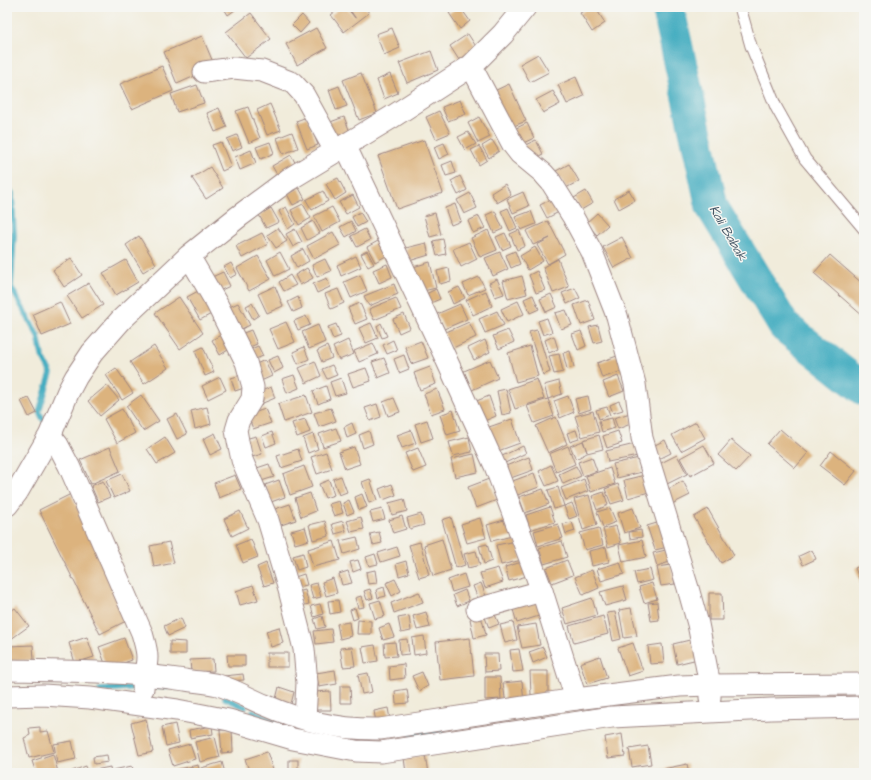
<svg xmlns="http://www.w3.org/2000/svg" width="871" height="780" viewBox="0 0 871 780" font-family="'Architects Daughter',sans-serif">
	<rect width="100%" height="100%" fill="#f6f6f2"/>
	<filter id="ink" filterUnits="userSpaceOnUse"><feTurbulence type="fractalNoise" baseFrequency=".025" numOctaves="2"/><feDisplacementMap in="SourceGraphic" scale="8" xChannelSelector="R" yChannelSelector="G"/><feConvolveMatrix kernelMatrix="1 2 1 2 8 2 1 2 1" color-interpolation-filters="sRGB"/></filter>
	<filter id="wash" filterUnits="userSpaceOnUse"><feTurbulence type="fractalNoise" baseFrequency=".012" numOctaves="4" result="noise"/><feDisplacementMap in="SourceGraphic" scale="16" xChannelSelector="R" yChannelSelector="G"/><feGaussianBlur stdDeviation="0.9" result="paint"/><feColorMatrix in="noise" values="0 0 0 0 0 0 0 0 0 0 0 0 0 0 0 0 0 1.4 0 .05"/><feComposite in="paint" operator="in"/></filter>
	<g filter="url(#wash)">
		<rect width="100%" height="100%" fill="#f1ecdb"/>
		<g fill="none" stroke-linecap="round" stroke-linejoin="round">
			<g stroke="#3fabbf" stroke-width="5.5">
				<path d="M7,187L12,193L14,236L11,287L38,336L42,356L51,373L39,412L47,426"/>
				<path d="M147,687H167"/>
				<path d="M100,690L139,687"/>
				<path d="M225,698L245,707"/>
				<path d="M253,711L290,728"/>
				<path d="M410,734L444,732"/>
			</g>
			<path stroke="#3fabbf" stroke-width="33" d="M668,7L712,207L784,326L864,389"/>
		</g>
		<g id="blocks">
			<g fill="#dcb37e">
				<path d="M223,7H239L228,15Z"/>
				<path d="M341,7H346L356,19L348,7H365L369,13L344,32L331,15Z"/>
				<path d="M458,7H460L470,21L460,29L449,13Z"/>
				<path d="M590,7H595L605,23L592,32L580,13Z"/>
				<path d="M251,13L271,39L246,58L226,32Z"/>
				<path d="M302,15L309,23L300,33L292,25Z"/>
				<path d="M316,28L327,48L297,65L286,44Z"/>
				<path d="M392,28L400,48L384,55L376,34Z"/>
				<path d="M468,34L477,48L459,60L450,46Z"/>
				<path d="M202,36L215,67L177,84L164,52Z"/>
				<path d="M431,51L438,70L407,83L399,63Z"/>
				<path d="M538,54L549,72L530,82L520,64Z"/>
				<path d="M162,66L173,91L132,109L120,84Z"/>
				<path d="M361,73L377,113L359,120L343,80Z"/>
				<path d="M390,74L398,93L384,99L377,80Z"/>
				<path d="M576,77L584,96L567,104L558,85Z"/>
				<path d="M509,84L526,121L509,128L492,92Z"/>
				<path d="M197,85L204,103L177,112L171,94Z"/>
				<path d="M339,86L347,106L336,110L329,90Z"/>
				<path d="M553,91L560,104L543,113L536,100Z"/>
				<path d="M460,100L466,114L448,121L442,107Z"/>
				<path d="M270,104L281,130L267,135L257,110Z"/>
				<path d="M248,107L260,138L249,143L236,111Z"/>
				<path d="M219,108L227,127L215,132L207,113Z"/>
				<path d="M439,111L450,133L436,139L426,117Z"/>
				<path d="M307,117L318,145L307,149L296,121Z"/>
				<path d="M344,117L352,137L333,144L325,124Z"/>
				<path d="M479,117L490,137L478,143L468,123Z"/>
				<path d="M527,123L534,138L519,145L512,130Z"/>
				<path d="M292,132L298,148L283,154L277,138Z"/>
				<path d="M468,132L476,144L465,150L458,137Z"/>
				<path d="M237,135L242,147L232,151L227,139Z"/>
				<path d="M424,140L443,193L397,209L378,156Z"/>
				<path d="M492,140L499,151L489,158L482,146Z"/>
				<path d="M536,140L543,154L528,161L521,147Z"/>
				<path d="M221,142L231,167L222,171L212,145Z"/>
				<path d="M270,142L274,153L261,159L256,147Z"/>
				<path d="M444,143L449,154L439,159L434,147Z"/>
				<path d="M479,146L487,160L479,165L471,150Z"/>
				<path d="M251,150L256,163L240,170L235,157Z"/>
				<path d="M291,155L298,168L279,178L272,166Z"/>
				<path d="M452,161L456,173L446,176L442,165Z"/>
				<path d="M569,164L579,181L566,188L556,171Z"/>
				<path d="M210,167L223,188L206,199L192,178Z"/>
				<path d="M460,176L467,190L458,195L451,181Z"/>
				<path d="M338,178L346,193L335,200L326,184Z"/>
				<path d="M505,184L511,195L497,203L491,193Z"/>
				<path d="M299,188L305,199L293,205L287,194Z"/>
				<path d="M629,190L635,200L619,209L614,199Z"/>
				<path d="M323,191L328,201L312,210L306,200Z"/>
				<path d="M586,191L593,203L581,210L574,198Z"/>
				<path d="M523,192L529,206L513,213L507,199Z"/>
				<path d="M470,193L477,208L464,214L457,200Z"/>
				<path d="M353,195L359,207L346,214L339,202Z"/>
				<path d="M552,199L559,212L547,218L540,205Z"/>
				<path d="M303,204L311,218L299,225L291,210Z"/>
				<path d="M455,204L461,221L451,225L445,208Z"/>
				<path d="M286,207L295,224L288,229L279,211Z"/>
				<path d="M332,207L340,222L322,232L314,216Z"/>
				<path d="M271,208L279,222L266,228L259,215Z"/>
				<path d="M508,208L517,228L510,231L501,211Z"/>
				<path d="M495,211L503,229L494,233L486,215Z"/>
				<path d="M531,211L536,224L521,230L515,217Z"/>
				<path d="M360,212L366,222L357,227L352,217Z"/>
				<path d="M435,213L441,234L430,237L424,216Z"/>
				<path d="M597,213L608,225L597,235L586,223Z"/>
				<path d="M479,216L485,228L473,233L468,221Z"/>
				<path d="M313,221L320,233L307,240L301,228Z"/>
				<path d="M351,221L356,231L346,237L340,227Z"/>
				<path d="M548,221L565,254L548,264L537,245L550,238L533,245L526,231Z"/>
				<path d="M278,228L287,241L276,248L267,235Z"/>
				<path d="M295,229L302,242L293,247L286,234Z"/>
				<path d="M365,229L370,240L357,247L351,236Z"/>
				<path d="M488,230L497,250L480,257L471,238Z"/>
				<path d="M519,230L525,246L517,250L510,234Z"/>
				<path d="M333,232L340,245L314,259L307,246Z"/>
				<path d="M262,233L268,244L242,258L236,246Z"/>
				<path d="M505,233L511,246L502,250L496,237Z"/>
				<path d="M139,236L156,264L143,272L126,245Z"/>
				<path d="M622,237L633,258L614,268L603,247Z"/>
				<path d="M443,239L446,254L437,256L433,241Z"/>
				<path d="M378,241L386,256L375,262L367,247Z"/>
				<path d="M469,242L477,259L461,267L453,249Z"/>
				<path d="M426,243L429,255L409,261L406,248Z"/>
				<path d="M535,247L543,261L528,270L520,256Z"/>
				<path d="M303,249L309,261L297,268L291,256Z"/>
				<path d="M367,251L374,264L368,267L361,254Z"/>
				<path d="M515,251L520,264L511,268L506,255Z"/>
				<path d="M280,252L289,269L275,276L267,260Z"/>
				<path d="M500,252L508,269L493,276L485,258Z"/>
				<path d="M830,255L864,285V317L814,273Z"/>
				<path d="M258,256L271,279L249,291L237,268Z"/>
				<path d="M356,256L361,267L341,276L337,265Z"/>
				<path d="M71,258L82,275L64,287L53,270Z"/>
				<path d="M325,259L331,271L317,277L312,265Z"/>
				<path d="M558,259L569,287L553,293L543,267Z"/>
				<path d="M126,260L138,282L116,295L103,273Z"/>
				<path d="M430,262L436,288L419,292L413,267Z"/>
				<path d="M231,263L237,274L230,278L224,267Z"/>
				<path d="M387,264L392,277L379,283L373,270Z"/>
				<path d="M307,268L313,278L300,285L295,275Z"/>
				<path d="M449,268L451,281L440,284L437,271Z"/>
				<path d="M537,271L545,290L536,293L529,275Z"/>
				<path d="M223,272L230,286L219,291L212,277Z"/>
				<path d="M290,275L296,285L284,291L279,282Z"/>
				<path d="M360,275L367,291L351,298L344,282Z"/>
				<path d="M522,276L527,294L508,299L503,281Z"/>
				<path d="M479,277L485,288L468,295L463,284Z"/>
				<path d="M327,278L330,287L317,293L313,284Z"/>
				<path d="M497,279L504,294L495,297L489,283Z"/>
				<path d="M89,283L103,305L82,318L67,296Z"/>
				<path d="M394,284L398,294L369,306L364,296Z"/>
				<path d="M275,286L283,306L267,313L258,294Z"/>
				<path d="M459,287L465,298L453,304L448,292Z"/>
				<path d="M575,288L580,298L567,304L562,293Z"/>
				<path d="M338,289L344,303L331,309L325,294Z"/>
				<path d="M436,289L440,299L426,305L422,296Z"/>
				<path d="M200,290L213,313L200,320L187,297Z"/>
				<path d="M486,291L492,306L473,315L466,300Z"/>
				<path d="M551,294L557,307L546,312L540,299Z"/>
				<path d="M533,295L539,309L530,313L524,299Z"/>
				<path d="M179,297L203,333L180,349L155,313Z"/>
				<path d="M298,297L302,308L293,312L288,302Z"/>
				<path d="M396,298L401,309L374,320L369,309Z"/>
				<path d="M588,300L595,320L581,325L574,305Z"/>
				<path d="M518,301L524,314L507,322L501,309Z"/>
				<path d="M60,302L70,324L42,336L33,314Z"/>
				<path d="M238,303L250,325L237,331L225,309Z"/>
				<path d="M252,303L259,315L253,319L246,306Z"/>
				<path d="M360,303L367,319L355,324L348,308Z"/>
				<path d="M460,304L467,319L444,329L437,314Z"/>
				<path d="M566,310L572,325L561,329L555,313Z"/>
				<path d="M497,311L504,325L485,333L479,319Z"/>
				<path d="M404,314L410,328L399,333L393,319Z"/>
				<path d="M306,316L310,325L298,330L294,321Z"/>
				<path d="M547,318L552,332L543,335L538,321Z"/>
				<path d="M286,322L295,342L278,349L269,329Z"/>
				<path d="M469,322L476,337L451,349L444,333Z"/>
				<path d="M371,323L378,338L366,343L359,328Z"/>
				<path d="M381,323L387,336L382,338L377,326Z"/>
				<path d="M336,324L341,336L333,339L328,327Z"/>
				<path d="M318,325L325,342L309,349L302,332Z"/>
				<path d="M598,325L602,341L594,343L589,327Z"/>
				<path d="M251,330L257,344L247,348L241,334Z"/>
				<path d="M508,330L514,342L499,349L493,336Z"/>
				<path d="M537,330L550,372L543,375L529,332Z"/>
				<path d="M581,331L586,346L578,350L572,334Z"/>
				<path d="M224,333L233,347L220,355L212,340Z"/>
				<path d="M554,336L558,349L549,353L545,340Z"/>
				<path d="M348,340L354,354L339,360L333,347Z"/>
				<path d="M393,340L397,350L387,354L383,345Z"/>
				<path d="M485,340L490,352L474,360L468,348Z"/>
				<path d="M421,341L428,358L411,364L405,347Z"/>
				<path d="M373,343L378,354L359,362L354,351Z"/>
				<path d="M154,346L168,368L144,384L130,362Z"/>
				<path d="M258,346L263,356L253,360L249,350Z"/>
				<path d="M327,346L332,358L322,362L317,351Z"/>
				<path d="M530,346L538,376L516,382L508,353Z"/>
				<path d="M203,347L214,372L205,376L195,351Z"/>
				<path d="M304,347L309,359L298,364L293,352Z"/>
				<path d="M570,351L574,367L567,369L563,353Z"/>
				<path d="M559,354L563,372L554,374L549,356Z"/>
				<path d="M404,355L409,369L399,373L394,359Z"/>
				<path d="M620,355L625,370L602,378L597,363Z"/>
				<path d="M278,356L283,368L274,373L268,360Z"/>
				<path d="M384,358L390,373L378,378L372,362Z"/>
				<path d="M265,360L272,376L261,381L254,365Z"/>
				<path d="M490,360L498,378L472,390L464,371Z"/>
				<path d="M315,361L321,376L306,383L299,368Z"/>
				<path d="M332,365L337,375L327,379L322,369Z"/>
				<path d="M430,367L436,384L420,390L414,373Z"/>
				<path d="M116,368L133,393L122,400L106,375Z"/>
				<path d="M366,368L371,381L353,387L348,374Z"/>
				<path d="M241,375L244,388L235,391L231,378Z"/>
				<path d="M294,375L299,388L287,393L282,379Z"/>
				<path d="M618,376L624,391L609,397L603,382Z"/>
				<path d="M220,377L226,390L208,399L202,386Z"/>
				<path d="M341,378L346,393L335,396L330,382Z"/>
				<path d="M537,379L544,399L515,409L508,389Z"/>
				<path d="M559,381L562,394L548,399L554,416L534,423L527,406L548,399L544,385Z"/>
				<path d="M107,385L119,400L100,416L88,401Z"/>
				<path d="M326,386L330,399L318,404L313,391Z"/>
				<path d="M271,387L275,398L263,403L259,392Z"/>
				<path d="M437,389L445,409L431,414L424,394Z"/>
				<path d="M506,389L511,413L502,415L497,391Z"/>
				<path d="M141,395L159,421L143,431L126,406Z"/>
				<path d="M306,395L312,412L284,422L278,404Z"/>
				<path d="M489,396L496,416L482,422L474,402Z"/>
				<path d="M568,396L574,412L560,418L554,401Z"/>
				<path d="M588,396L591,409L579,413L575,399Z"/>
				<path d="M29,398L37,413L29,417L21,401Z"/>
				<path d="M394,398L400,412L388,416L383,402Z"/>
				<path d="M619,401L623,410L613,413L610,405Z"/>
				<path d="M377,404L381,417L370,421L365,408Z"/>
				<path d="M207,407L211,424L195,429L191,411Z"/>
				<path d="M607,407L610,415L599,419L596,410Z"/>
				<path d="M331,408L336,421L319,427L314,413Z"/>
				<path d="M122,409L135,433L117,443L104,419Z"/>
				<path d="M265,409L271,423L253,429L248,415Z"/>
				<path d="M453,410L460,431L447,435L440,415Z"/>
				<path d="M593,411L599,432L582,437L575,416Z"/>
				<path d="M630,413L633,423L618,429L614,418Z"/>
				<path d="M177,414L187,434L177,439L167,419Z"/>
				<path d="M556,417L567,444L548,453L536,426Z"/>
				<path d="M612,418L615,428L602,432L599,421Z"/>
				<path d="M305,419L310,432L297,437L292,423Z"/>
				<path d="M512,419L520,443L498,451L489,427Z"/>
				<path d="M427,420L433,438L421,442L415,424Z"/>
				<path d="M696,422L705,438L681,451L672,435Z"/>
				<path d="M352,423L356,434L347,438L344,427Z"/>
				<path d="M336,428L341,441L323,447L319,434Z"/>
				<path d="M780,429L808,453L795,468L767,444Z"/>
				<path d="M411,430L416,443L402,448L397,435Z"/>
				<path d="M576,430L579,439L570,442L567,433Z"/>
				<path d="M369,431L373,444L363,448L359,435Z"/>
				<path d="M618,431L622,443L607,448L603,436Z"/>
				<path d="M272,432L276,443L266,447L262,436Z"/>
				<path d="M215,433L222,449L210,455L203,439Z"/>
				<path d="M313,434L318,449L308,453L303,438Z"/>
				<path d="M599,435L603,449L587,453L576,459L570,446L583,441L587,452L583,440Z"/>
				<path d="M256,436L262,454L252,457L245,439Z"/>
				<path d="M165,437L175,453L157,464L147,449Z"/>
				<path d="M469,437L472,452L453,456L449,442Z"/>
				<path d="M665,440L671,453L655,461L649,448Z"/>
				<path d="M731,440L750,456L736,471L718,455Z"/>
				<path d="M635,444L638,456L608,462L606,451Z"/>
				<path d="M704,445L714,463L690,476L680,458Z"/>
				<path d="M523,446L526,453L503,464L500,457Z"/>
				<path d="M568,446L575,464L556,472L549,454Z"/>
				<path d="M110,447L120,471L91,484L80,460Z"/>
				<path d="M354,447L360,464L345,469L339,452Z"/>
				<path d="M418,448L426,467L413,472L405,453Z"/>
				<path d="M298,449L302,461L281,468L277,456Z"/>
				<path d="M831,451L856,471L845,485L820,466Z"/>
				<path d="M326,452L332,469L317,474L311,457Z"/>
				<path d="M474,454L478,472L455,477L451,459Z"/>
				<path d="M677,455L687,474L665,485L655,466Z"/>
				<path d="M529,457L533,470L508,479L503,467Z"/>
				<path d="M592,457L597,471L583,476L578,462Z"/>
				<path d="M639,458L642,472L617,478L613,464Z"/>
				<path d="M269,464L274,477L258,482L254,469Z"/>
				<path d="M551,465L558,481L546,486L539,471Z"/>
				<path d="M304,466L312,487L290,495L283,474Z"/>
				<path d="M576,466L581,476L563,484L559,474Z"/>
				<path d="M610,468L615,484L591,492L586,476Z"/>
				<path d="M534,473L539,487L515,496L510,482Z"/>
				<path d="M122,474L130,491L114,498L106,481Z"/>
				<path d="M235,475L241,489L219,498L214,483Z"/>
				<path d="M645,475L649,492L628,498L624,480Z"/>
				<path d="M341,476L347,492L339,495L333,479Z"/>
				<path d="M370,479L377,500L369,503L362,482Z"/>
				<path d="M489,479L497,500L476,508L468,487Z"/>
				<path d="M584,479L588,491L566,500L561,488Z"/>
				<path d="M279,480L285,497L271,502L265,485Z"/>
				<path d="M329,480L334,495L325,498L319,484Z"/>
				<path d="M103,481L110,497L98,502L91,486Z"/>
				<path d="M683,481L690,495L670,505L663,492Z"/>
				<path d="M392,484L396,495L383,500L379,489Z"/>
				<path d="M618,484L624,500L611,504L605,489Z"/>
				<path d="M558,487L564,506L554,509L548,490Z"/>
				<path d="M543,489L549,504L525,513L519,497Z"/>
				<path d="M604,492L608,505L597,510L592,496Z"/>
				<path d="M310,493L316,511L301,517L295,498Z"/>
				<path d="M71,494L132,618L100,634L39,510Z"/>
				<path d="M362,494L367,507L359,510L355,497Z"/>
				<path d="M589,495L597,525L583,530L574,499Z"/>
				<path d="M404,499L407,511L392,515L389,503Z"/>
				<path d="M349,500L354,512L347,515L343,503Z"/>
				<path d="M339,501L343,513L334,516L329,504Z"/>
				<path d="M572,503L577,516L569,519L564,506Z"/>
				<path d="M290,504L296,520L281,525L275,509Z"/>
				<path d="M550,507L555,522L530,530L526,515Z"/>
				<path d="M610,508L616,522L603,527L597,512Z"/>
				<path d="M633,508L640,528L624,533L618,513Z"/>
				<path d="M382,509L385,519L373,522L370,512Z"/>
				<path d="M708,509L734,555L721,563L694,517Z"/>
				<path d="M240,511L248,528L232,536L224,519Z"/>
				<path d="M421,514L424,525L410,529L407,518Z"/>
				<path d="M402,516L406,529L393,533L389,520Z"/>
				<path d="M361,517L364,529L351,532L347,521Z"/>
				<path d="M451,517L465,565L456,568L442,520Z"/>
				<path d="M480,518L486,538L467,543L461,524Z"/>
				<path d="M511,518L516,535L492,541L487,525Z"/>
				<path d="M325,521L329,536L313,540L309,525Z"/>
				<path d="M343,521L346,531L335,534L332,524Z"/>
				<path d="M572,522L575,531L566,534L563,524Z"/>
				<path d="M660,522L668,547L655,550L647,526Z"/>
				<path d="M558,524L563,538L538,546L534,531Z"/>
				<path d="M616,526L621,543L608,547L603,529Z"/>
				<path d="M305,527L309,540L295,544L291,531Z"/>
				<path d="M599,528L603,545L585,550L580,533Z"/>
				<path d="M641,530L642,537L630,539L629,532Z"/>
				<path d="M379,532L382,543L373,545L370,534Z"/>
				<path d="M357,537L360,549L344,554L340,541Z"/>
				<path d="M251,539L258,557L243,563L236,545Z"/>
				<path d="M442,539L451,570L433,576L424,545Z"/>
				<path d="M642,540L646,557L623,562L619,545Z"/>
				<path d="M334,541L340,560L313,567L308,549Z"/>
				<path d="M517,541L522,560L501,565L496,545Z"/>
				<path d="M562,541L567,557L544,564L539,548Z"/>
				<path d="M169,542L174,563L154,567L150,546Z"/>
				<path d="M420,542L429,575L419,578L409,545Z"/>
				<path d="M487,544L492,561L484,564L479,546Z"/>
				<path d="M397,547L400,556L381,562L378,553Z"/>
				<path d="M606,547L609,562L592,566L589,551Z"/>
				<path d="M670,549L673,561L657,566L653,553Z"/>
				<path d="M812,550L816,559L803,565L799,556Z"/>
				<path d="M476,551L480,565L468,568L464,554Z"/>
				<path d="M303,553L306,567L297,570L293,556Z"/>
				<path d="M375,554L378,564L369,566L366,557Z"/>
				<path d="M358,560L361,569L353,572L350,562Z"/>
				<path d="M567,560L573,575L552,583L546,568Z"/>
				<path d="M406,561L409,573L399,576L396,564Z"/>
				<path d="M522,562L527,576L509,581L505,567Z"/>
				<path d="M620,562L624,574L601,581L597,569Z"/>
				<path d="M266,563L273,583L264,586L257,567Z"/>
				<path d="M864,564V591L855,568Z"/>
				<path d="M671,565L675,584L661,586L657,567Z"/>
				<path d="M498,568L503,582L485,588L480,573Z"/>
				<path d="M650,569L653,580L637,584L634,572Z"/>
				<path d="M375,570L377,583L368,584L366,572Z"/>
				<path d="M592,570L599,588L583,595L575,577Z"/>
				<path d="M348,571L352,583L342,585L339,574Z"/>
				<path d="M304,574L307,585L298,587L295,577Z"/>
				<path d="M464,574L468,587L452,592L448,580Z"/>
				<path d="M333,578L337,593L326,596L322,582Z"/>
				<path d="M395,579L401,591L392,596L386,583Z"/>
				<path d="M317,583L321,597L313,599L309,585Z"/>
				<path d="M481,583L486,596L478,599L473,586Z"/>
				<path d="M652,583L657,599L644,603L639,587Z"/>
				<path d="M253,585L258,600L240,605L236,591Z"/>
				<path d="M623,586L627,600L605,606L600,592Z"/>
				<path d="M384,587L386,596L378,598L376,590Z"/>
				<path d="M370,589L373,598L367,600L364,591Z"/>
				<path d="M305,590L309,604L301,606L297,592Z"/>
				<path d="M465,590L469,601L457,606L453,595Z"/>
				<path d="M419,592L423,602L394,613L391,603Z"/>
				<path d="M709,593H722L723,620H709Z"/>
				<path d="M539,594L545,614L517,623L511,603Z"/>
				<path d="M361,596L364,607L358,608L355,598Z"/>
				<path d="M592,598L597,615L567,624L562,608Z"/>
				<path d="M338,600L340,612L330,614L328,601Z"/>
				<path d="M380,600L385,616L375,619L370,603Z"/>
				<path d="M657,602L659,620L651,621L648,603Z"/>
				<path d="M320,604L323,614L314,617L311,606Z"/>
				<path d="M15,608L29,626L7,642V614Z"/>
				<path d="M355,608L358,618L353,620L350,610Z"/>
				<path d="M492,608L499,624L489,628L483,612Z"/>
				<path d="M631,608L637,636L624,638L619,610Z"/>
				<path d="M426,612L430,627L417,630L413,616Z"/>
				<path d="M615,612L621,639L613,641L607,613Z"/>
				<path d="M322,616L325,627L317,629L314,619Z"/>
				<path d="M409,616L411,631L401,633L398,618Z"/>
				<path d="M481,616L486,635L474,638L470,619Z"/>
				<path d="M603,616L608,634L574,643L569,626Z"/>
				<path d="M181,618L185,628L168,636L164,626Z"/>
				<path d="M358,620L371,621V634H357Z"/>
				<path d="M349,622L351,636L340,639L337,624Z"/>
				<path d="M513,622L517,640L505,643L500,625Z"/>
				<path d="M389,624L394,637L383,640L379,628Z"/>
				<path d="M536,624L540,645L522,648L517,627Z"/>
				<path d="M279,627L283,643L271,647L266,631Z"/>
				<path d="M331,629L333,642L316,644L314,631Z"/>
				<path d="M424,636L426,653L414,655L412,638Z"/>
				<path d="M87,637L94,657L75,663L69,643Z"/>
				<path d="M124,638L132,660L107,669L99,647Z"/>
				<path d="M470,638L474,676L440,680L436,642Z"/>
				<path d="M407,639L409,654L400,655L399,640Z"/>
				<path d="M694,639L698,659L677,664L673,644Z"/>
				<path d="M170,641L186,642V654H170Z"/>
				<path d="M395,642L397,656L385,657L384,643Z"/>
				<path d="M633,643L643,671L628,676L618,648Z"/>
				<path d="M662,644L664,663L650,664L648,646Z"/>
				<path d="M33,645L34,660L9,661L8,646Z"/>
				<path d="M375,645L378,661L365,663L362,647Z"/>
				<path d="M352,647L355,666L343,667L340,648Z"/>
				<path d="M543,647L547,657L533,663L529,652Z"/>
				<path d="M519,649L523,671L513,672L510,650Z"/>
				<rect x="267" y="653" width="21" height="14"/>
				<path d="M484,654H498L499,671L485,672Z"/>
				<path d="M227,655H245V666H228Z"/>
				<path d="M600,656L607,678L587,684L580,663Z"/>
				<path d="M213,659L214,671L191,672L190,660Z"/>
				<path d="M404,664L405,678L390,680L389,666Z"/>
				<path d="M335,670L337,684L319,687L316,673Z"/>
				<path d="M530,671H548V694L531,695Z"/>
				<path d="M422,672L428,686L419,691L412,676Z"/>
				<path d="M368,673L372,692L362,694L358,675Z"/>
				<path d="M243,674L244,680L225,681L224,676Z"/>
				<path d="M485,677H500L501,699L485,700Z"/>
				<path d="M522,681L524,703L506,705L503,683Z"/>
				<path d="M340,686H350L351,703H340Z"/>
				<path d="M279,687L294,692L291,704L276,699Z"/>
				<path d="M407,689L409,703L396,704L395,691Z"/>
				<path d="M330,691L331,710H315L314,692Z"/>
				<path d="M388,708L391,725L377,728L374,711Z"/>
				<path d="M146,719L153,752L139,755L131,723Z"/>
				<path d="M175,724L179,743L166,746L162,727Z"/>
				<path d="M212,726L213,734L190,738L189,730Z"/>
				<path d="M40,727V732L48,731L54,752L29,758L24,738L30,735L29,728Z"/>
				<path d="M220,730H232L233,752L222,753Z"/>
				<path d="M622,734L625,756L608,758L605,737Z"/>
				<path d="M215,737L220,757L200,762L195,742Z"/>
				<path d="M72,741L76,759L57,763L54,744Z"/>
				<path d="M190,744L195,759L173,766L168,750Z"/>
				<path d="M648,746L651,764L632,767L629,749Z"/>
				<path d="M267,752L274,773H250L245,759Z"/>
				<path d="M53,754L58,772L36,773L32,761Z"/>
				<path d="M107,755L108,762L94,764L93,757Z"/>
				<path d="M425,755L428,773H406L404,758Z"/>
				<rect x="289" y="760" width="9" height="13"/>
				<path d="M222,762L225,773H202L201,768Z"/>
				<path d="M687,764L689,773H659L658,770Z"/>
				<path d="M198,765L200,773H165V772Z"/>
				<path d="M86,766L88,773H73L72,771Z"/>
				<path d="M132,766L134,773H113V770Z"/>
				<path d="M110,767L111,773H95V770Z"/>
			</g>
		</g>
	</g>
	<g filter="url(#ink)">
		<use href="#blocks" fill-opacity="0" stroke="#9e8683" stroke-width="1"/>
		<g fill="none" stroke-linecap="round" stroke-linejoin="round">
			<g stroke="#9e8683" stroke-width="13">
				<path id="service" d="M740,7L751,46L776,107L805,159L864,229"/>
			</g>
			<g stroke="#9e8683" stroke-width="23">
				<g id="minor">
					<path d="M471,66L513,145L520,154L543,173L551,182L573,217L592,252L617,316L635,384L642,438L688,588L698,624L710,685V698"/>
					<path d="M204,72L234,68L262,71L293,83L304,95L335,151"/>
					<path d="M345,145L436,337L495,466L542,591L576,699"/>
					<path d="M189,256L217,304L246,362L253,387L252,399L239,420L236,430L238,441L242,460L268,520L289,590L304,649L307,683L305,719"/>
					<path d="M50,435L58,445L69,466L142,633C144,641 147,649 147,657C147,668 143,678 143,689"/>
					<path d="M477,609L542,591"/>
					<path d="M7,670C66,671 127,671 185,680C196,682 207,682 218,685C235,690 250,699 265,705C301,721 341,730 380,729L576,699L679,686L710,685L864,684"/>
					<path d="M7,696L43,695L90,698L177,710L229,720L293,739L356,751L381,752L612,717L771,709L864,707"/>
				</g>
			</g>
			<g stroke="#9e8683" stroke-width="24">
				<path id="tertiary" d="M7,505L17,492L50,435L68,392L76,377L92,353L121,320L189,256L238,217L288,180L392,117L471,66L503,34L525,7"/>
			</g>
			<use href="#service" stroke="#fff" stroke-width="11"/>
			<use href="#minor" stroke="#fff" stroke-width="21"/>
			<use href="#tertiary" stroke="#fff" stroke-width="22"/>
		</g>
	</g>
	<g text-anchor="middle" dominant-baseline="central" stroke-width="3" stroke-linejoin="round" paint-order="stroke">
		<g font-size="13" font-style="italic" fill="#465766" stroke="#f6f6f2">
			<text transform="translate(728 233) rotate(60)">Kali Babak</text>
		</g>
	</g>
	<rect width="871" height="780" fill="none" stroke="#f6f6f2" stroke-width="24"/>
</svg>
